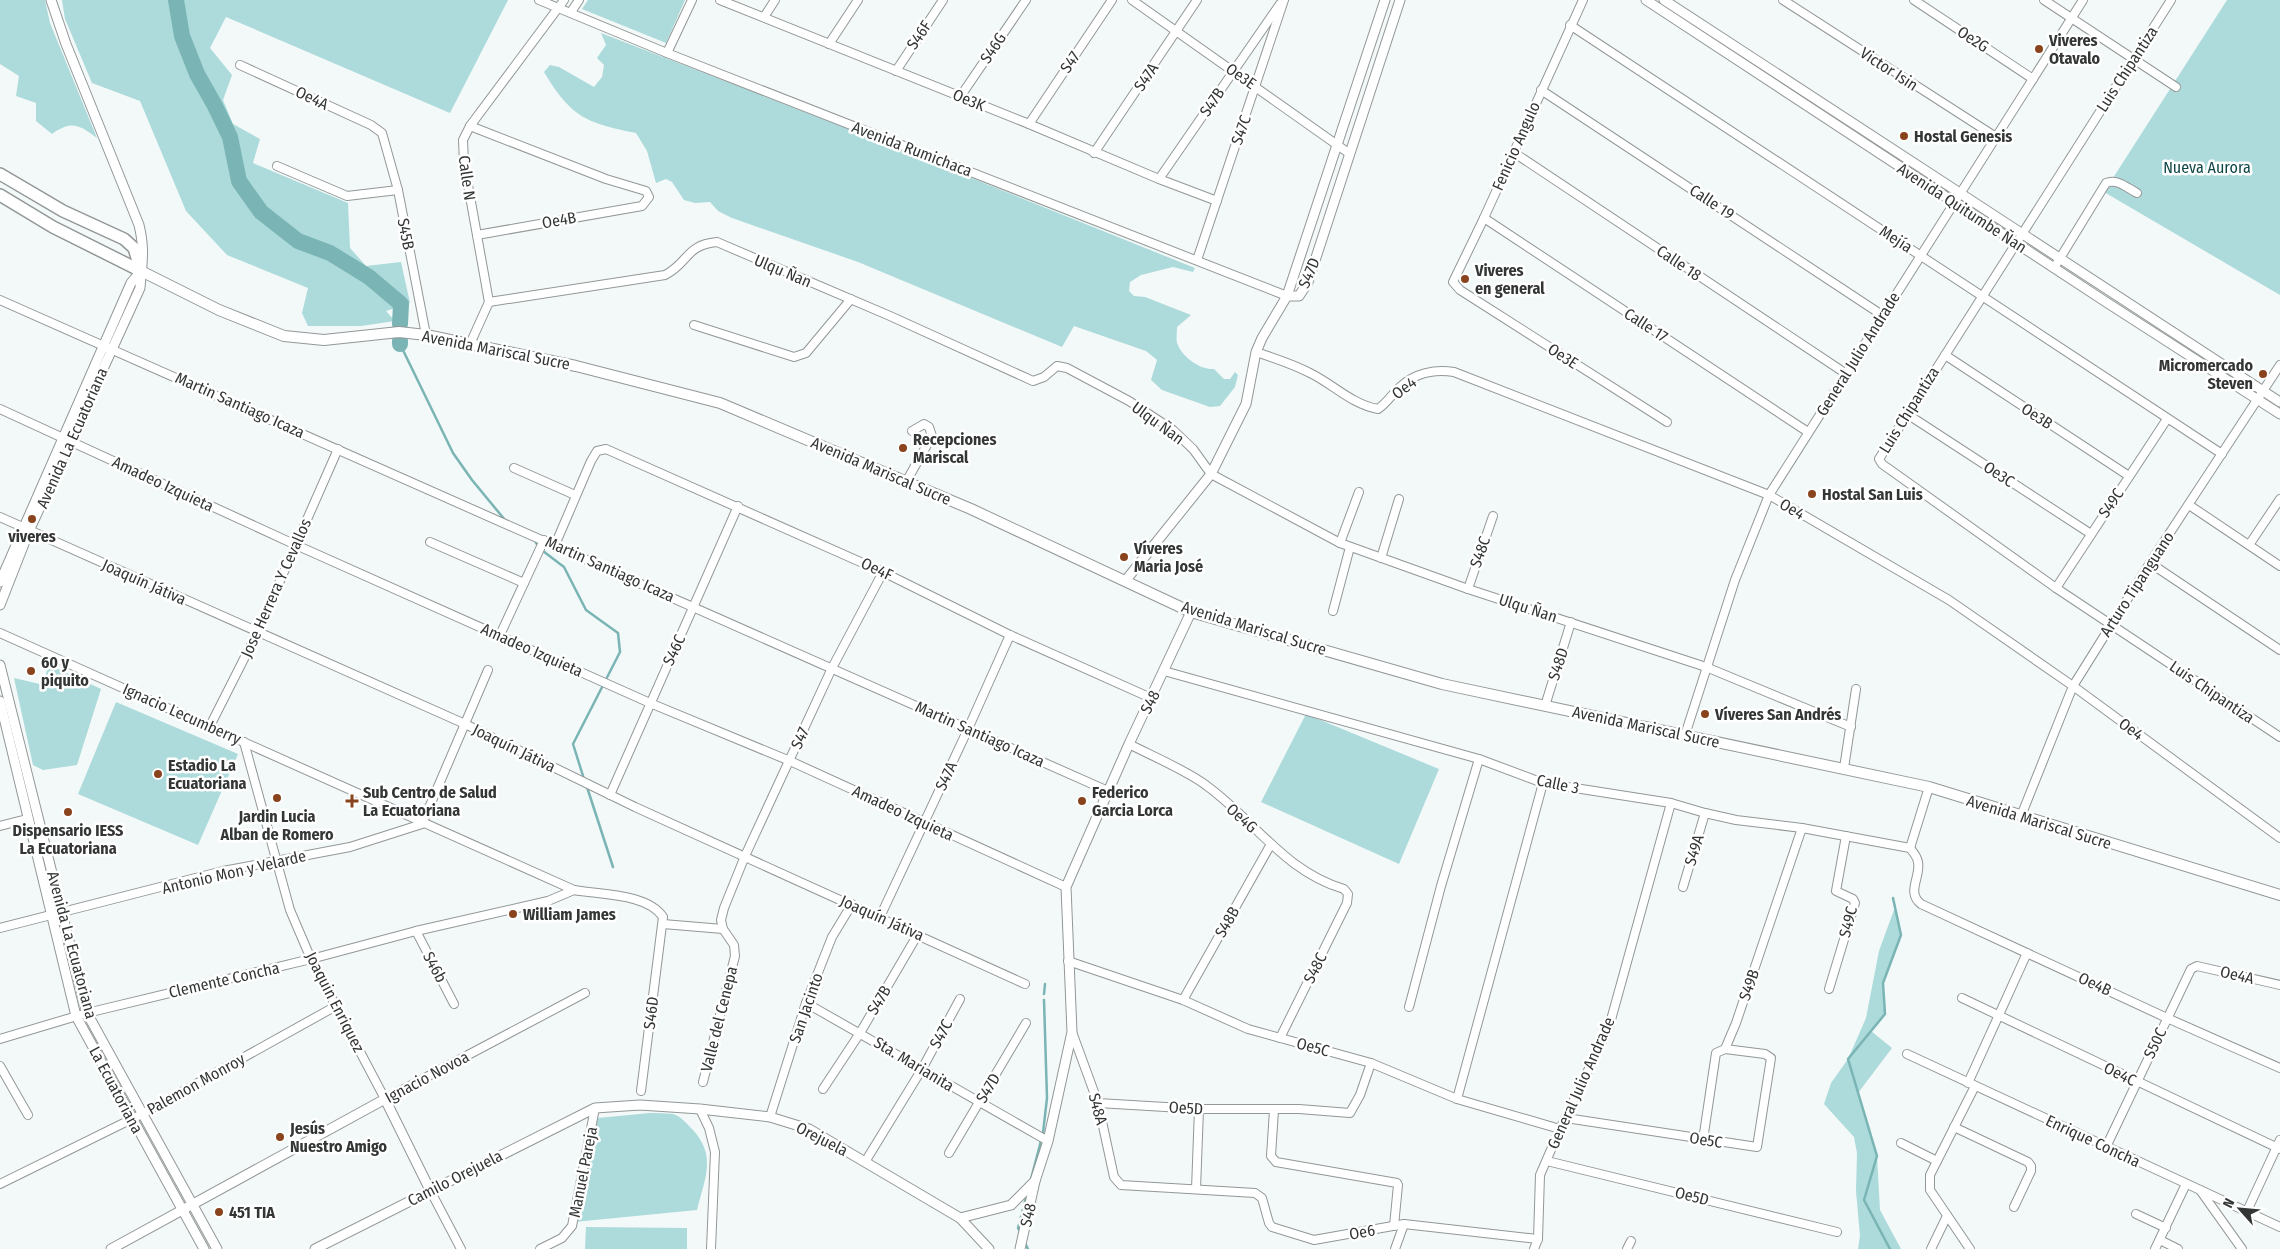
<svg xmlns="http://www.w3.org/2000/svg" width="2280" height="1249" viewBox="0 0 2280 1249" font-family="'Fira Sans Condensed',sans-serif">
	<rect width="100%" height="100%" fill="#f3f9f9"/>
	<g fill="#addada">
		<path d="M0,0H45L50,23L97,138C79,125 72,120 52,134L36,121V103L16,96L19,76L0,64Z"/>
		<path d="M62,0H508L450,113L226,17L210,48L232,75L223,100L233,124L260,139L253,163L348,203L350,248L366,266L401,262L410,303L386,311L395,321L361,326H308L302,313L308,288L227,255L186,211L140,101L92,83L65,19Z"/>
		<path d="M588,0H685L666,43L582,9Z"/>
		<path d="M2227,0H2280V295L2104,192Z"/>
		<path d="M601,33L897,148L1195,268L1193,272L1173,267L1141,275L1130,282L1129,291L1134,296L1145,297L1191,315L1177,327C1177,332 1176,338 1177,343C1182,357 1200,370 1214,369L1224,379H1230L1235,372L1238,375L1235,387L1220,406L1210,407L1162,390L1151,380L1157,360L1146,351L1074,326L1062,347L858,262L732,218L718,211L710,202L695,203L684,200L672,182L666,179L656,183L647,151L636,133C586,123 571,117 544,72L550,65L559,67L594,87L602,77L604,65L597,58L606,45Z"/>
		<path d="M48,664L101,689L77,765L43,770L33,765L14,678L44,685Z"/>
		<path d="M116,702L238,754L198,845L78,794Z"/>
		<path d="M1306,714L1439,769L1399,864L1261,802Z"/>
		<path d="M1895,907L1901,935L1883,983L1885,1014L1871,1031L1892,1048L1858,1093L1877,1156L1880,1210L1901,1249H1858L1860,1236L1856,1191L1857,1153L1854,1137L1824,1104L1831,1083L1848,1059L1866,1018L1879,951Z"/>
		<path d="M650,1113C657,1113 666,1113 673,1114C682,1117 686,1123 692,1129C717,1155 705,1178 697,1210L574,1222L598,1118Z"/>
		<path d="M586,1227L687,1228V1249H585Z"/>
	</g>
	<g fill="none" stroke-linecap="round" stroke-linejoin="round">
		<g stroke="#7ab4b4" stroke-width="2.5">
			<path d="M400,344L453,453L472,480L505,520"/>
			<path d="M534,539L539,548L564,567L586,610L618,633L620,652L573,744L584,779"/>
			<path d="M586,784L613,867"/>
			<path d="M1044,994L1045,984"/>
			<path d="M1031,1179L1043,1133L1047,1098L1044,1000"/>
			<path d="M1021,1234L1018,1228L1027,1194"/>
			<path d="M1024,1241L1028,1249"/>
			<path d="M1890,1249L1864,1200L1877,1156L1848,1059L1885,1014L1883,983L1901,935L1893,898"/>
		</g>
		<g stroke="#7ab4b4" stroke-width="16">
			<path d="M176,0L182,36L197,74L214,104L230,137L239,181L261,212L298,241L330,253L369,277L401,304L400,324"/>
			<path d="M400,344V341"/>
		</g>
		<g stroke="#929797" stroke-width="10">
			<g id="minor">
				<path d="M539,0L667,53L1287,296"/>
				<path d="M720,0L1029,124L1159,179L1217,201"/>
				<path d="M1132,0L1350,154"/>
				<path d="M1583,0L1484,218L1453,282L1460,290L1667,422"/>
				<path d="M1783,0L1996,137"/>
				<path d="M1914,0L2033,79"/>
				<path d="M2044,0L2176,87"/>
				<path d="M2171,0L1879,459L1882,464L2056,588L2280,737"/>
				<path d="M571,12L579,0"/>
				<path d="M764,17L775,0"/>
				<path d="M1570,25L2222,454"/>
				<path d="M829,44L858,0"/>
				<path d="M667,53L692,0"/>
				<path d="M240,65L371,125L382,133L398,190L426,335"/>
				<path d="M896,71L943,0"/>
				<path d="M1541,90L1882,315"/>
				<path d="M960,97L1026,0"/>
				<path d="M1029,124L1112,0"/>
				<path d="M470,126L606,179L646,191L649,197L642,206L477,235"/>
				<path d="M1513,152L1845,373"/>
				<path d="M1094,153L1197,0"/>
				<path d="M277,166L347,196L398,190"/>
				<path d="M1159,179L1280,4"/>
				<path d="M1484,218L1808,432"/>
				<path d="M1197,260L1284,0"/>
				<path d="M2054,268L2106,183C2117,178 2127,188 2137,193"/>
				<path d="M0,300L1108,791"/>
				<path d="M489,302L665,275C689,263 685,245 717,242L890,316L1033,381L1044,377L1057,366L1067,368L1129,401L1173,430L1193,449L1211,474L1340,543L1468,589L1706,667L1851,727"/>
				<path d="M694,325L794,357L806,353L851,299"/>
				<path d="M470,344L489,302L464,163L463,140L470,126L564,0"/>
				<path d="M1256,352C1274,358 1293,364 1310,373C1333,384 1351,404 1378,409C1387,403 1392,394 1400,387C1415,373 1435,369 1454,372L1769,495L1949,600L2073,686L2280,838"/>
				<path d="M1945,355L2129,476"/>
				<path d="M0,409L296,545L650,703L790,761L1066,887"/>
				<path d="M1907,414L2091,534"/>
				<path d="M514,468L575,495"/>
				<path d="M906,482L932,436L929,427L924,424L912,431"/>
				<path d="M2189,505L2280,566"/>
				<path d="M0,517L465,724L635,807L1025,984"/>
				<path d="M430,542L524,583"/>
				<path d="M1340,543L1359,492"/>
				<path d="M555,545L591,461L597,451L606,449L883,572L1010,635L1151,698"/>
				<path d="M2249,545L2280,499"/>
				<path d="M1381,558L1399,499"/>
				<path d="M2150,563L2280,650"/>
				<path d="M2056,588L2167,419"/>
				<path d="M1468,589L1493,516"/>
				<path d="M1333,611L1350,547"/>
				<path d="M0,633L574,890L548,901L416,931L311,959L87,1013L0,1039"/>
				<path d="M500,635L544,540"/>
				<path d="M1164,671L1479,759L1543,783L1671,803L1705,813L1736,820L1802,828L1910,848C1913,852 1917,856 1918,862C1921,877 1906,892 1921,904L2167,1018L2280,1068"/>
				<path d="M1545,706L1571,622"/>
				<path d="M210,726L257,633L338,449"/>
				<path d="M1685,735L1735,580L1769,495L2083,0"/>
				<path d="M244,742L290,910L311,959L385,1099L585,993"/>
				<path d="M1129,744C1152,756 1188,771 1207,786C1255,821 1284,871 1344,889L1348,894L1347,903L1280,1038"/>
				<path d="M1844,768L1856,689"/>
				<path d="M610,795L738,506"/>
				<path d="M2021,816L2073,686L2150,563L2280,365"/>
				<path d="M0,826L27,819"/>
				<path d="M1910,848L1929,787"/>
				<path d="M1683,887L1705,813"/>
				<path d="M574,890C600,895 647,893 663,917L641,1091"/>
				<path d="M880,917L968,729L1010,635"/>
				<path d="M663,924L723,929"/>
				<path d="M0,928L223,871L350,847L422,824L488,670"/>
				<path d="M416,931L454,1004"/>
				<path d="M1068,961L1183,1000L1248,1029L1371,1063L1457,1099L1560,1129"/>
				<path d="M1829,989L1855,903L1853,899L1836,891L1846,836"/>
				<path d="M1962,998L2280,1149"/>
				<path d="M1183,1000L1271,844"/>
				<path d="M806,1003L1048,1141"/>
				<path d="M1409,1007L1441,886L1479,759"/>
				<path d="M1072,1032L1098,1103L1114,1177L1121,1185L1255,1193L1262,1198L1269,1223L1272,1227L1314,1240L1404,1224L1538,1239"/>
				<path d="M1907,1054L2280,1227"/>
				<path d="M0,1066L28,1115"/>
				<path d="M703,1082L735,956L734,945L723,929L721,920L724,908L745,856L832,668L883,572"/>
				<path d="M1968,1083L2027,953"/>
				<path d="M823,1089L860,1033L918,934"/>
				<path d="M1457,1099L1543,783"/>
				<path d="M1098,1103L1199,1109H1299L1350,1113L1360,1095L1371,1063"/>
				<path d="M700,1109L709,1128L715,1152L711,1249"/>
				<path d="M1274,1110L1271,1156L1276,1162L1397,1183L1398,1185L1394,1226"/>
				<path d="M770,1117L806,1003L832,937L852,904"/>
				<path d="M1566,1118L1757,1147L1771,1058L1765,1054L1725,1049"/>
				<path d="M1954,1127L2028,1162L2031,1166V1171L2014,1207"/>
				<path d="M1703,1140L1716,1053L1725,1049L1736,1023L1802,828"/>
				<path d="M1901,1143L1937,1161"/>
				<path d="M2106,1147L2191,969L2197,966L2280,985"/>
				<path d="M949,1153L1026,1023"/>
				<path d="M1547,1161L1837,1232"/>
				<path d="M865,1162L922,1069L960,999"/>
				<path d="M0,1184L142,1114L336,1006"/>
				<path d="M1196,1189L1199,1109"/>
				<path d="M430,1190L461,1249"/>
				<path d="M2200,1190L2242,1249"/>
				<path d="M2247,1211L2280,1140"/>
				<path d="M2136,1214L2166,1228"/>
				<path d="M2160,1240L2178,1249"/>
				<path d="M540,1249L562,1238L572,1226L595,1108"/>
				<path d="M1395,1249L1404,1224"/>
				<path d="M1534,1249L1538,1239L1540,1175L1560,1129L1609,1027L1671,803"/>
				<path d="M1627,1249L1631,1241"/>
				<path d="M1931,1249L1947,1216"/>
				<path d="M1970,1249L1930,1190V1175L1975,1086"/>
				<path d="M2155,1249L2186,1184"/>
			</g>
		</g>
		<g stroke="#929797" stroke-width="11">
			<g id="tertiary">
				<path d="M1646,0L2106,302L2280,414"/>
				<path d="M1664,0L2280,402"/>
				<path d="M1287,296H1299L1308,282L1400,0"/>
				<path d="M1126,580L1211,474L1246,404L1256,352L1262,338L1287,296L1385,0"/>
				<path d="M0,582L131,283L141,271"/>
				<path d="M0,605L29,531L140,288C142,262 145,250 139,225L66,44L51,0"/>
				<path d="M0,665L87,1013L217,1249"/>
				<path d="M0,701L76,1016L204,1249"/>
				<path d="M960,1218L1011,1205L1035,1181"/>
				<path d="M111,1249L385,1099L430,1190"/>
				<path d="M315,1249L595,1108L640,1105L700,1109L770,1117L809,1129L960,1218L989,1249"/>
				<path d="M1020,1249L1035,1181L1048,1141L1072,1032L1066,887L1129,744L1191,612"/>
			</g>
		</g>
		<g stroke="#929797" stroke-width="12">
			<path id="secondary" d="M141,271L219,310L284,336L324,340L399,332L426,335L576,366L720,403L971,509L1191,612L1442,684L1929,787L2280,895"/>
		</g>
		<g stroke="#929797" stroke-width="14">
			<g id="primary">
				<path d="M0,174L63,211L124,239L134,248L141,271"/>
				<path d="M0,195L53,227L141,271"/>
			</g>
		</g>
		<use href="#minor" stroke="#fff" stroke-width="8"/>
		<use href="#tertiary" stroke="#fff" stroke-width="9"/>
		<use href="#secondary" stroke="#fff" stroke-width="10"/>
		<use href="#primary" stroke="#fff" stroke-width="11"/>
	</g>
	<g fill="#89431d" stroke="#fff" stroke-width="2">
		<circle cx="2039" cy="49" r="5"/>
		<circle cx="1904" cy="136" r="5"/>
		<circle cx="1465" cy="279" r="5"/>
		<circle cx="2263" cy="374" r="5"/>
		<circle cx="903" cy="448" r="5"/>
		<circle cx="1812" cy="494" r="5"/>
		<circle cx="32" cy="519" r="5"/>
		<circle cx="1124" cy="557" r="5"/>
		<circle cx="31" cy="671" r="5"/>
		<circle cx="1705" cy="714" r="5"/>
		<circle cx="158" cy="774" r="5"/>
		<circle cx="277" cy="798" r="5"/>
		<path d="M349.5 793.5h5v5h5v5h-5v5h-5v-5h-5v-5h5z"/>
		<circle cx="1082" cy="801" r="5"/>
		<circle cx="68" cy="812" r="5"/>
		<circle cx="513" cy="914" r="5"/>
		<circle cx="280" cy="1137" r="5"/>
		<circle cx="219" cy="1212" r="5"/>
	</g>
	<g text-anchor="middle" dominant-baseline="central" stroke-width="5" stroke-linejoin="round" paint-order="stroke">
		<g font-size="16" fill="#333635" stroke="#fff">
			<text transform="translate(919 35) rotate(-56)">S46F</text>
			<text transform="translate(1973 39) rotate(33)">Oe2G</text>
			<text transform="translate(993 48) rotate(-56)">S46G</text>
			<text transform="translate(1070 62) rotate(-56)">S47</text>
			<text transform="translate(1889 69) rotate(33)">Victor Isin</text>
			<text transform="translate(2127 69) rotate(-57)">Luis Chipantiza</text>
			<text transform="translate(1241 76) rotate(35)">Oe3E</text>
			<text transform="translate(1146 77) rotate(-56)">S47A</text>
			<text transform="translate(312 98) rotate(25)">Oe4A</text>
			<text transform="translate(969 100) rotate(22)">Oe3K</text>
			<text transform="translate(1212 102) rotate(-56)">S47B</text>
			<text transform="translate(1241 130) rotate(-71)">S47C</text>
			<text transform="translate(1516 146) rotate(-66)">Fenicio Angulo</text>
			<text transform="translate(912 149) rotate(21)">Avenida Rumichaca</text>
			<text transform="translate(467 178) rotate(82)">Calle N</text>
			<text transform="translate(1712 202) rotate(33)">Calle 19</text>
			<text transform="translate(1962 208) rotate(33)">Avenida Quitumbe Ñan</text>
			<text transform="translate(559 220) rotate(-10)">Oe4B</text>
			<text transform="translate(406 234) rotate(79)">S45B</text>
			<text transform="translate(1896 239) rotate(33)">Mejía</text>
			<text transform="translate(1679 263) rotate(34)">Calle 18</text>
			<text transform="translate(783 271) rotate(23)">Ulqu Ñan</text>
			<text transform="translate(1309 273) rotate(-67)">S47D</text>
			<text transform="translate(1646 325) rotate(33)">Calle 17</text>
			<text transform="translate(496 350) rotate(11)">Avenida Mariscal Sucre</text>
			<text transform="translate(1858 354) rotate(-58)">General Julio Andrade</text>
			<text transform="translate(1563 356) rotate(33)">Oe3E</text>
			<text transform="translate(1404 388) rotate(-37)">Oe4</text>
			<text transform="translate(240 405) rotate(24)">Martin Santiago Icaza</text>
			<text transform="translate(1909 410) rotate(-58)">Luis Chipantiza</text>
			<text transform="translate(2037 416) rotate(33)">Oe3B</text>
			<text transform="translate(1158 423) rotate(36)">Ulqu Ñan</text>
			<text transform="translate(72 438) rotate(-66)">Avenida La Ecuatoriana</text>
			<text transform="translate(881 471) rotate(23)">Avenida Mariscal Sucre</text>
			<text transform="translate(1999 474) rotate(33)">Oe3C</text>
			<text transform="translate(163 484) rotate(25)">Amadeo Izquieta</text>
			<text transform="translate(2111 503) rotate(-56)">S49C</text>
			<text transform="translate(1792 509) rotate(30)">Oe4</text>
			<text transform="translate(1480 552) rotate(-71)">S48C</text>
			<text transform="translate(610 569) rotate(24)">Martin Santiago Icaza</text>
			<text transform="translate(877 569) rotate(25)">Oe4F</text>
			<text transform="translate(144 582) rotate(24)">Joaquín Játiva</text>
			<text transform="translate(2137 584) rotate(-57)">Arturo Tipanguano</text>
			<text transform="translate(276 588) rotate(-66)">Jose Herrera Y Cevallos</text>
			<text transform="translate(1528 608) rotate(18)">Ulqu Ñan</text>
			<text transform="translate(1254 628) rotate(17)">Avenida Mariscal Sucre</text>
			<text transform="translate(532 650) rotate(24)">Amadeo Izquieta</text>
			<text transform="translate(674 650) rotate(-65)">S46C</text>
			<text transform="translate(1558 664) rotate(-72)">S48D</text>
			<text transform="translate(2212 692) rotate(34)">Luis Chipantiza</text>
			<text transform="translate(1150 702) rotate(-64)">S48</text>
			<text transform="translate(182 714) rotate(24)">Ignacio Lecumberry</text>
			<text transform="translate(1646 727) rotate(12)">Avenida Mariscal Sucre</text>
			<text transform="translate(2131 729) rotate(36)">Oe4</text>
			<text transform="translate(980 734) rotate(24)">Martin Santiago Icaza</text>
			<text transform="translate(800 738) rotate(-66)">S47</text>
			<text transform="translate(514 748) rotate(26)">Joaquín Játiva</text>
			<text transform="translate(946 776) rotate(-65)">S47A</text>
			<text transform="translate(1558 784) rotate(12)">Calle 3</text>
			<text transform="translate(903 813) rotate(25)">Amadeo Izquieta</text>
			<text transform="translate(1242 818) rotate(42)">Oe4G</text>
			<text transform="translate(2039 822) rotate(17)">Avenida Mariscal Sucre</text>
			<text transform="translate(1694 850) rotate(-73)">S49A</text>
			<text transform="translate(234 872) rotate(-13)">Antonio Mon y Velarde</text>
			<text transform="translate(882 918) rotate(24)">Joaquín Játiva</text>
			<text transform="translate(1227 922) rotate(-60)">S48B</text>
			<text transform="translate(1848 922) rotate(-76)">S49C</text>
			<text transform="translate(72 945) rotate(75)">Avenida La Ecuatoriana</text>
			<text transform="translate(435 967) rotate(62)">S46b</text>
			<text transform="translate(1315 968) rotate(-63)">S48C</text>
			<text transform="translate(2237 975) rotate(13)">Oe4A</text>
			<text transform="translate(224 980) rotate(-13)">Clemente Concha</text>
			<text transform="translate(2095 984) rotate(25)">Oe4B</text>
			<text transform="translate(1749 985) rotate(-71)">S49B</text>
			<text transform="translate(879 1000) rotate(-59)">S47B</text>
			<text transform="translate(335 1002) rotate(63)">Joaquin Enriquez</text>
			<text transform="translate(806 1008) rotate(-71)">San Jacinto</text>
			<text transform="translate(651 1013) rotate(-83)">S46D</text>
			<text transform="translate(719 1019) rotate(-76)">Valle del Cenepa</text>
			<text transform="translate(941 1034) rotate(-62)">S47C</text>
			<text transform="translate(2155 1043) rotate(-64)">S50C</text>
			<text transform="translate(1313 1047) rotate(15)">Oe5C</text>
			<text transform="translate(914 1064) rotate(31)">Sta. Marianita</text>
			<text transform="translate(2120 1074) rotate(26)">Oe4C</text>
			<text transform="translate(427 1077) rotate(-28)">Ignacio Novoa</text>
			<text transform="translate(1581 1083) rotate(-66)">General Julio Andrade</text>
			<text transform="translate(196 1084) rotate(-29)">Palemon Monroy</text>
			<text transform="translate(988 1088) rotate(-59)">S47D</text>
			<text transform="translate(116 1090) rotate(62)">La Ecuatoriana</text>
			<text transform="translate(1186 1108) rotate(3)">Oe5D</text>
			<text transform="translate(1098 1109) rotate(75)">S48A</text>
			<text transform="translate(822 1139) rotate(27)">Orejuela</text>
			<text transform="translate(1706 1140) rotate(9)">Oe5C</text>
			<text transform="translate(2093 1141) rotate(25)">Enrique Concha</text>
			<text transform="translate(583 1172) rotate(-79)">Manuel Pareja</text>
			<text transform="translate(455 1178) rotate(-27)">Camilo Orejuela</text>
			<text transform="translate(1692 1196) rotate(14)">Oe5D</text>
			<text transform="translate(1028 1215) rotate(-77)">S48</text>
			<text transform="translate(1362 1232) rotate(-10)">Oe6</text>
		</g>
		<g font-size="16" font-weight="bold" fill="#333635" stroke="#fff" text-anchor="start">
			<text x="2049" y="40">Viveres<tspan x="2049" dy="18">Otavalo</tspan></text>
			<text x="1914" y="136">Hostal Genesis</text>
			<text x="1475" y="270">Viveres<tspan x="1475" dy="18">en general</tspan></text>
			<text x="2253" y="365" text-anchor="end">Micromercado<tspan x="2253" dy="18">Steven</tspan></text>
			<text x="913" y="439">Recepciones<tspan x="913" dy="18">Mariscal</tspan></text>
			<text x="1822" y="494">Hostal San Luis</text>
			<text x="32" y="536" text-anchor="middle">viveres</text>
			<text x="1134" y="548">Víveres<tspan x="1134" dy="18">Maria José</tspan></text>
			<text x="41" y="662">60 y<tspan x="41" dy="18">piquito</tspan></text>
			<text x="1715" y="714">Víveres San Andrés</text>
			<text x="168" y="765">Estadio La<tspan x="168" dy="18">Ecuatoriana</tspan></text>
			<text x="363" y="792">Sub Centro de Salud<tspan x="363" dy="18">La Ecuatoriana</tspan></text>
			<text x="1092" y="792">Federico<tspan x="1092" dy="18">Garcia Lorca</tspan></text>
			<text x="277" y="816" text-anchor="middle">Jardin Lucia<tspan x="277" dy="18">Alban de Romero</tspan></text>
			<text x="68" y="830" text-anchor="middle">Dispensario IESS<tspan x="68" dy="18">La Ecuatoriana</tspan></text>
			<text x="523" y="914">William James</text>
			<text x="290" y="1128">Jesús<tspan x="290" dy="18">Nuestro Amigo</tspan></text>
			<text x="229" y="1212">451 TIA</text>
		</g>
		<g font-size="16" fill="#104647" stroke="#fff">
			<text x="2207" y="167">Nueva Aurora</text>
		</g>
	</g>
	<g transform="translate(2240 1209) rotate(297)" stroke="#ffffff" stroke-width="4" paint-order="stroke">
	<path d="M0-4L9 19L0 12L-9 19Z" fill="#333635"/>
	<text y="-8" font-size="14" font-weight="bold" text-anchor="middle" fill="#333635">N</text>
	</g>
</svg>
